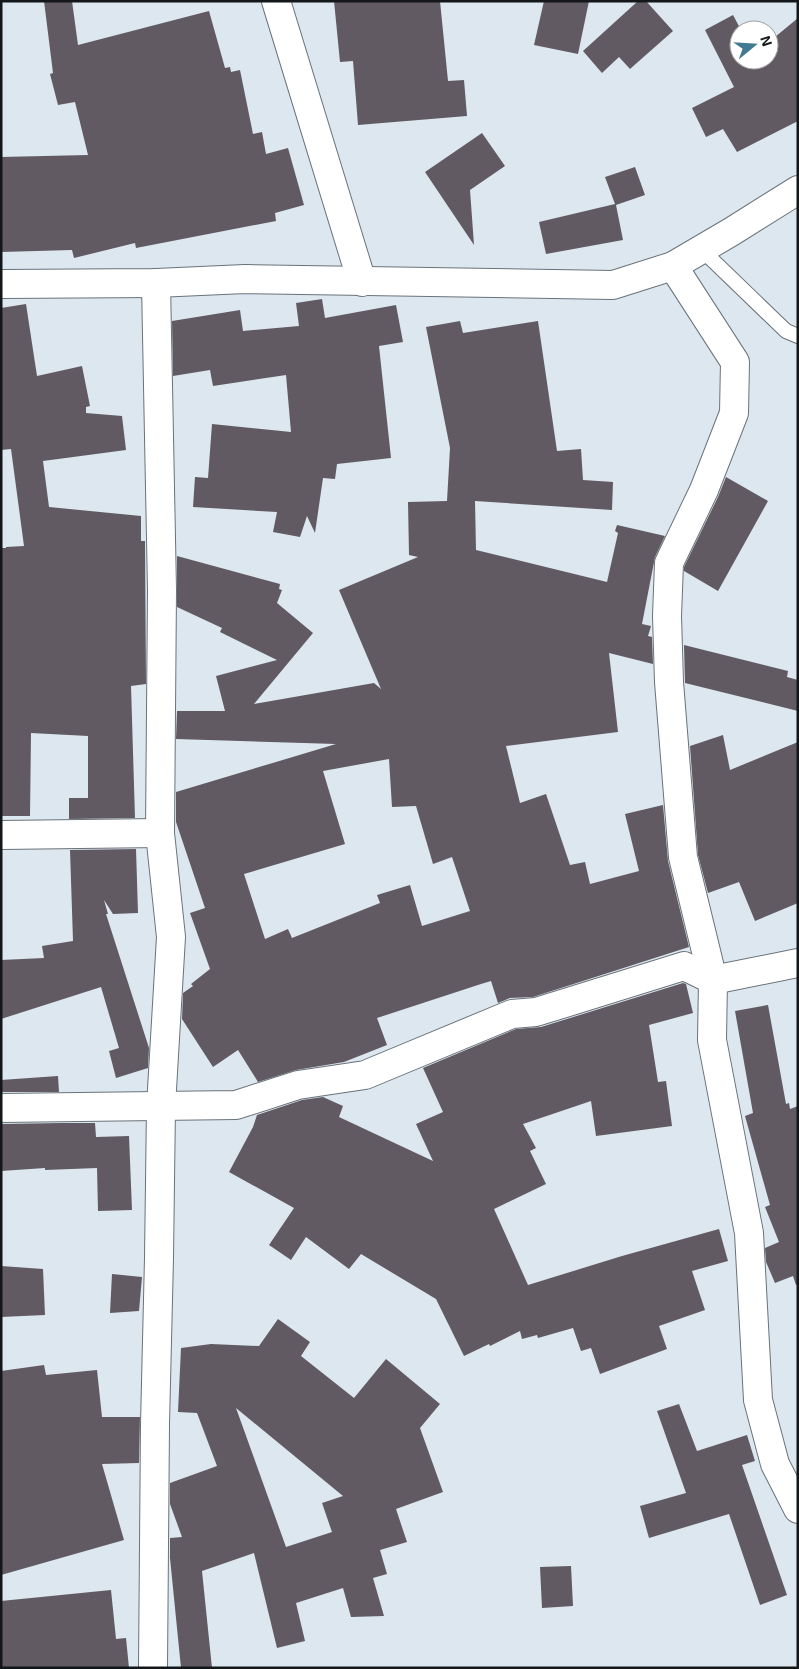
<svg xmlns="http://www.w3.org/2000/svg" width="799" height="1669" viewBox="0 0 799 1669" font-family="'Exo 2',sans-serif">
	<rect width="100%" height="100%" fill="#dde7ef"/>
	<g fill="#615a62" fill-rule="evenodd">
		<path d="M44,1H72L78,45L209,11L225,68L230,67L231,72L240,70L253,134L262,132L266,154L288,148L304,205L275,213L276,221L136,248L135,243L74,258L72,250L1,252V157L88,155L75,102L58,105L50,74L53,73Z"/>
		<path d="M334,1H440L448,81L464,80L467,116L358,125L353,61L340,62Z"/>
		<path d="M544,1H589L578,54L534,45Z"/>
		<path d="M638,1H646L673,31L630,69L619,57L602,73L583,51Z"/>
		<path d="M733,15L741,30H739V60H769V42L798,18V121L737,152L723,129L706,137L692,108L734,87L705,30Z"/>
		<path d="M482,133L505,166L470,190L474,245L425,172Z"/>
		<path d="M635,167L645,195L616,205L623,240L546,254L539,222L615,204L605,177Z"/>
		<path d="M322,299L325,318L396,305L403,342L379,346L391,458L337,464L335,479L323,478L315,533L307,516L300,537L273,532L277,512L193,507L195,477L208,478L212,424L291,432L286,375L213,386L210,370L173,376L172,321L240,310L243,331L299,326L296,303Z"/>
		<path d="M26,304L37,376L82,366L90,406L86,407V413L122,416L126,450L43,461L49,507L141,516V541H145L146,684L131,686L135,818L69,819V798H88V736L31,733L30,816H1V548H6V547L24,546L11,449L1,450V308Z"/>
		<path d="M460,321L463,333L538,321L557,451L581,449L583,480L613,482L612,510L475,501L476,550L607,582L618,533L615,531L617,525L665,536L655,557L642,624L651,626L648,636L652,637L653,664L609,653L618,732L506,746L520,803L546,794L570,865L585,862L590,884L639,871L625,814L663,805L668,861L689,947L533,997L510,998L498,1003L491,981L481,984L377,1018L387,1045L344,1062L296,1070L258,1082L238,1050L213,1067L182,1019L183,993L193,986L191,984L210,969L190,913L205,908L176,822V792L336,744L176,739L177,711H225L216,676L277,660L220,632L222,628L177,607V556L280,584L279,589L282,590L277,603L313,633L254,704L374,683L381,689L339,590L418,557L409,555L408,502L447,501L450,448L426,327ZM389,759L392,807L416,806L433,864L452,857L470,911L422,926L410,885L377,895L380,903L292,938L288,929L265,939L244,874L345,844L323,771Z"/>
		<path d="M726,477L768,501L718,591L684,571V567L718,497Z"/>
		<path d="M684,645L788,671L787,677L798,680V711L685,683Z"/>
		<path d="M723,735L730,770L798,742V903L755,921L739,882L708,893L698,855L690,746Z"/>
		<path d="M136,849L138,913L113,914L104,900L108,914H106L149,1048L148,1068L116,1078L109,1051L119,1048L101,987L1,1019V960L44,958L42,946L73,941L70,850Z"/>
		<path d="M683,983L686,984L693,1013L649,1025L658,1082L666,1081L672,1126L596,1136L591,1101L523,1124L536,1148L530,1151L546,1184L494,1209L528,1285L622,1256L719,1229L728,1261L692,1271L705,1310L659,1326L667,1349L600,1374L591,1348L581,1351L573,1328L538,1338L537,1335L522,1339L520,1331L490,1346L489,1344L464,1356L436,1299L361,1254L349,1269L306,1237L291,1260L269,1245L294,1208L229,1172L253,1127L257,1115L302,1100L323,1097L343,1106L339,1117L433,1161L416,1124L443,1112L423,1068L516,1029L541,1027Z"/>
		<path d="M768,1005L786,1104L789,1103L790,1109L798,1106V1284L796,1285L793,1276L775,1283L766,1262L765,1248L779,1242L765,1207L770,1205L745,1116L753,1113L735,1011Z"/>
		<path d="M58,1076L59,1092H1V1080Z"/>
		<path d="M61,1123H95L96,1137L129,1136L132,1210L98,1211L97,1168L45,1170V1168L1,1171V1124Z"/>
		<path d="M1,1266L43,1269L45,1315L1,1317Z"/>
		<path d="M112,1274L142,1277L139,1311L110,1313Z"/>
		<path d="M278,1319L310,1342L301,1356L354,1398L386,1359L440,1404L420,1428L443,1492L396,1509L407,1542L380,1550L387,1574L373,1578L384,1616L351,1617L343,1588L296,1603L305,1641L277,1648L254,1553L202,1571L212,1668H181L170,1558V1538L182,1537L170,1504V1483L217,1466L197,1413L178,1412L181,1348L211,1344L259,1346ZM236,1408L343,1496L322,1503L332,1532L286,1547Z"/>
		<path d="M44,1365L46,1375L97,1370L102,1417H140L139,1463L102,1464L124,1540L1,1575V1371Z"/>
		<path d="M679,1404L697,1451L747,1435L755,1461L742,1465L787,1595L760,1605L729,1514L649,1538L640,1506L686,1493L657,1411Z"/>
		<path d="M571,1566L573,1606L542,1608L540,1567Z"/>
		<path d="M111,1590L116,1639L126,1638L129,1668H1V1601Z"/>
	</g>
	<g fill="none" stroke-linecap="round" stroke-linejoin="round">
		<g stroke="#6a737a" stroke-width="16">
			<path id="service" d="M702,250L786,331L798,336"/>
		</g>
		<g stroke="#6a737a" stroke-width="30">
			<g id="minor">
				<path d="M276,1L362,282"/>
				<path d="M673,266L735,362L734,413L704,490L669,563L667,616L669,682L683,857L713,980L712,1040L749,1233L758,1400L775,1464L798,1509"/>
				<path d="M1,284L156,283L245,279L613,285L673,266L731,232L798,190"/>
				<path d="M1,835L160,833"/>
				<path d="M1,1108L236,1105L298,1085L365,1075L512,1014L536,1012L684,966L713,980L798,963"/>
				<path d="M153,1668L155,1424L159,1258L161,1106L171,937L160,833L162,590L156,283"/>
			</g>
		</g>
		<use href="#service" stroke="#fff" stroke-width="14"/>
		<use href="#minor" stroke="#fff" stroke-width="28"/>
	</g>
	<rect width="799" height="1669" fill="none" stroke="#131719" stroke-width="5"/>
	<g transform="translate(754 45) rotate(72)"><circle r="24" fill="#ffffff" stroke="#a1a2a3"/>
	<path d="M0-4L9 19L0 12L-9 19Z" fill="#3f7a92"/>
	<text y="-8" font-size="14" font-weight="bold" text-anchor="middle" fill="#131719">N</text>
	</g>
</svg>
